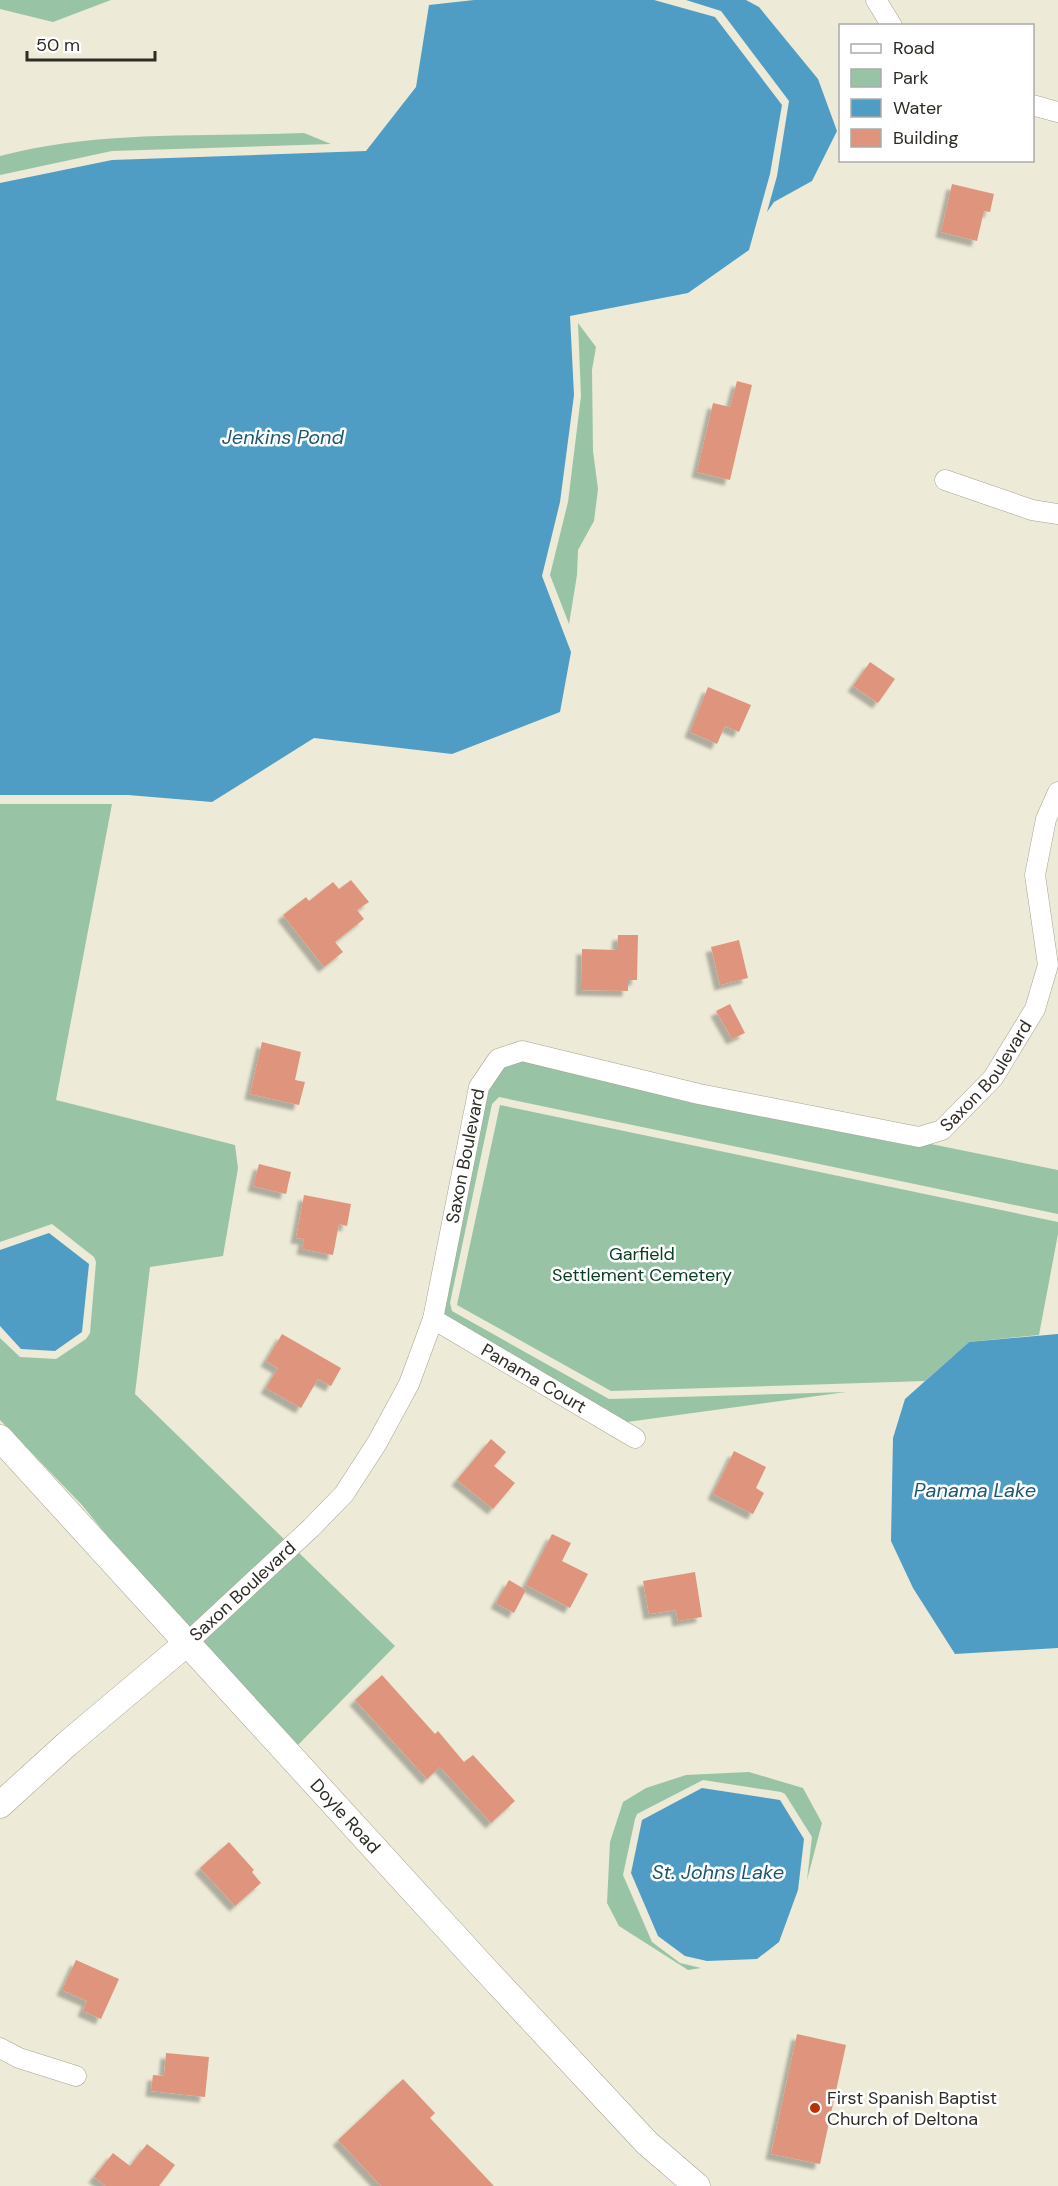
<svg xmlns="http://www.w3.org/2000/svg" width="1058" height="2186" viewBox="0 0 1058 2186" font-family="'DM Sans',sans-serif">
	<defs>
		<filter id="shadow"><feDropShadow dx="-5.5" dy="5.5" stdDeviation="1.5" flood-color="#0004"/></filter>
	</defs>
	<rect width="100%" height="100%" fill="#edead7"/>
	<g fill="#98c4a5">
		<path d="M0,0H111L53,22L0,9Z"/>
		<path d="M304,133L331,144L112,151L0,175V156C99,130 203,137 304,133Z"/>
		<path d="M578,323L596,347L592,370L593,451L598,489L594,521L578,550L577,575L569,624L550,575L568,502L581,396Z"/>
		<path d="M0,804H112L56,1100L235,1145L238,1168L223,1256L150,1267L135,1394L285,1540L188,1630L141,1577L82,1505L0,1420V1338L20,1357L56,1359L86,1339L90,1333L96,1262L94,1257L52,1224L0,1242Z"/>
		<path d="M521,1061L698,1104L917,1147L931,1144L1058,1170V1214L499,1097L492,1104L450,1303L452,1311L609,1399L846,1392L627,1422L444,1314L487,1091L503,1067Z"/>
		<path d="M500,1105L1058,1222V1234L1039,1335L969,1342L925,1381L611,1391L457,1305Z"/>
		<path d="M298,1552L395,1646L296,1747L200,1643Z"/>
		<path d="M749,1772L803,1788L822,1823L807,1880L812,1837L785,1794L781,1792L703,1780L637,1814L635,1819L623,1875L652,1942L680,1963L701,1968L688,1970L619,1926L607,1903L610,1842L623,1802L646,1788L686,1775Z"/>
	</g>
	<g fill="#4f9dc4">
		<path d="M474,0H654L715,17L782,105L770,174L749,250L688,293L570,316L574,395L560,502L542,576L571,652L560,712L452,754L314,738L212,802L128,795H0V183L112,160L366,151L416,87L429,5Z"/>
		<path d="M686,0H746L759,7L818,79L837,131L812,181L774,202L767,212L777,176L789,101L721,11Z"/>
		<path d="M49,1233L89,1264L82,1332L55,1351L21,1349L0,1326V1250Z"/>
		<path d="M1058,1334V1648L955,1654L913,1588L891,1541L893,1438L905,1399L969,1342Z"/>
		<path d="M702,1788L780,1800L804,1839L798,1890L779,1942L757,1959L707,1961L685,1956L658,1936L631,1873L642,1820Z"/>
	</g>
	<g fill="#df957d" filter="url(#shadow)">
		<path d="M952,184L994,194L990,212L984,211L977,241L941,232Z"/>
		<path d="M737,381L752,385L730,480L697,472L713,403L730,407Z"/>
		<path d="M870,662L895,679L878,703L853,686Z"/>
		<path d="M708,687L751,705L739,732L725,726L717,744L690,732Z"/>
		<path d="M351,880L369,902L357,910L364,919L335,942L343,952L324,967L283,915L306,897L309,901L333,882L339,889Z"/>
		<path d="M618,935H638L637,980H628V991L581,990L582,949L617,950Z"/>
		<path d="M739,940L748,978L720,985L711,947Z"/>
		<path d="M730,1004L745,1033L732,1039L716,1011Z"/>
		<path d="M262,1042L301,1052L295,1080L305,1082L299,1105L250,1094Z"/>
		<path d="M259,1164L291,1172L286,1194L253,1186Z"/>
		<path d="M304,1195L351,1204L347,1226L339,1224L333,1255L302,1249L304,1239L296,1238Z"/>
		<path d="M282,1334L341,1368L331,1386L318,1379L301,1408L266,1388L278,1368L266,1361Z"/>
		<path d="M491,1439L506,1452L494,1466L515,1483L493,1509L457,1480Z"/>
		<path d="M734,1451L766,1467L756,1488L764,1493L753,1514L713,1494Z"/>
		<path d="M552,1534L571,1543L562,1561L588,1574L570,1608L526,1585Z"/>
		<path d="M695,1572L702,1617L678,1621L676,1610L649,1614L643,1581Z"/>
		<path d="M509,1580L526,1590L514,1613L496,1603Z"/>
		<path d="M382,1675L435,1734L438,1731L464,1762L473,1755L515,1801L491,1823L440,1767L427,1779L355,1700Z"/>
		<path d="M229,1842L254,1870L252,1872L261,1883L235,1906L200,1868Z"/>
		<path d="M76,1960L119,1979L101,2019L83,2011L87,2001L62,1990Z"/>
		<path d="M797,2034L846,2045L820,2164L771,2154Z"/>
		<path d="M166,2053L209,2057L205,2097L151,2091L153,2075L164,2076Z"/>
		<path d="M403,2079L435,2113L430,2118L494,2186H381L338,2140Z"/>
		<path d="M147,2144L175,2165L159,2186H106L94,2177L113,2153L130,2166Z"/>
	</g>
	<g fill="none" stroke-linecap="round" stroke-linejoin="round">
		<g stroke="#a6a391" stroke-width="21">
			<g id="minor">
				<path d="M876,0L892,26"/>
				<path d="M1032,105L1058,112"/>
				<path d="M945,480L1032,510L1058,514"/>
				<path id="s1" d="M433,1319L635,1438"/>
				<path id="s2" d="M187,1643L311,1528L344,1494L377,1443L409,1384L433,1319L479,1087L498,1059L522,1051L699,1094L919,1137L942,1130L993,1078L1035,1009L1048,965L1035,875L1046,819L1058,792"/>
				<path d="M0,2048L19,2058L76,2076"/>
			</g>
		</g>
		<g stroke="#a6a391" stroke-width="27">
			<g id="major">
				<path id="s3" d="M0,1438L483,1967L647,2143L697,2186"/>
				<path d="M0,1805L67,1744L187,1643"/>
			</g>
		</g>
		<use href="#minor" stroke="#fff" stroke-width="20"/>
		<use href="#major" stroke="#fff" stroke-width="26"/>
	</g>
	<circle fill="#bb3103" stroke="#fff" stroke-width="2" cx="815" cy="2108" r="6"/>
	<g text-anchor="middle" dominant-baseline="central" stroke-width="5" stroke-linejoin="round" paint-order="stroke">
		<g font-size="18" fill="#2e2c25" stroke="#fff">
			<text stroke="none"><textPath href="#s2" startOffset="1210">Saxon Boulevard</textPath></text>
			<text stroke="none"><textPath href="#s2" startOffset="580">Saxon Boulevard</textPath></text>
			<text stroke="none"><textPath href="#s1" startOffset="117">Panama Court</textPath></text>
			<text stroke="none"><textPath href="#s2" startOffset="76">Saxon Boulevard</textPath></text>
			<text stroke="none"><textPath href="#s3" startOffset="512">Doyle Road</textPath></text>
		</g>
		<g font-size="18" fill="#094022" stroke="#fff">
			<text x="642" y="1254">Garfield<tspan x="642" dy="21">Settlement Cemetery</tspan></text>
		</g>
		<g font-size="18" fill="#2e2c25" stroke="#fff" text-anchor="start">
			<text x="827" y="2098">First Spanish Baptist<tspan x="827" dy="21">Church of Deltona</tspan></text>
		</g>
		<g font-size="20" font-style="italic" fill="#1c5874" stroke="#fff">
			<text x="283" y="437">Jenkins Pond</text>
			<text x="975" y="1490">Panama Lake</text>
			<text x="718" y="1872">St. Johns Lake</text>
		</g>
	</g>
	<rect x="839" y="24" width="195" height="138" fill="#ffffff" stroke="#ababa8" stroke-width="1.5"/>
	<rect x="851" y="44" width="30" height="9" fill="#ffffff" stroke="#ababa8" stroke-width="1.5"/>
	<text x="893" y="54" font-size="18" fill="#2e2c25">Road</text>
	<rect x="851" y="69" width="30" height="18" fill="#98c4a5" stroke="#ababa8" stroke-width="1.5"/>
	<text x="893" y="84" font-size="18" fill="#2e2c25">Park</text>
	<rect x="851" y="99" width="30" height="18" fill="#4f9dc4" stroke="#ababa8" stroke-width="1.5"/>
	<text x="893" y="114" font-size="18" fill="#2e2c25">Water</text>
	<rect x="851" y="129" width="30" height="18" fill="#df957d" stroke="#ababa8" stroke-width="1.5"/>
	<text x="893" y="144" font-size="18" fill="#2e2c25">Building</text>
	<path d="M27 51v9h128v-9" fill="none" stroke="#2e2c25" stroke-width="3"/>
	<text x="36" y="51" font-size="18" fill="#2e2c25" stroke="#ffffff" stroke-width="4.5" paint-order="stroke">50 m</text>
</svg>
